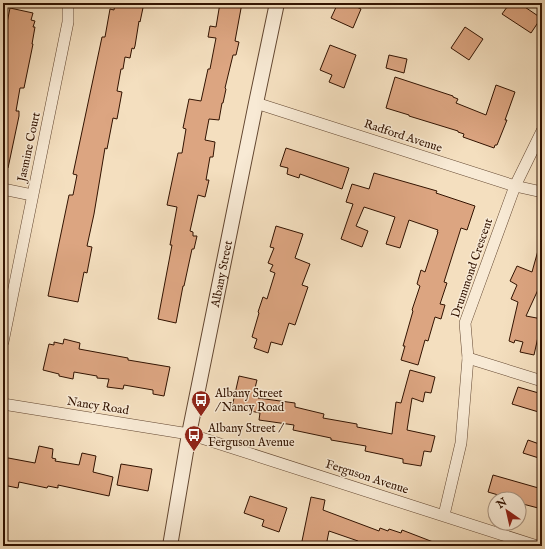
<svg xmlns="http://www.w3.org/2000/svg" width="545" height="549" viewBox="0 0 545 549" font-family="'IM FELL English',serif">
	<rect width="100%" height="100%" fill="#f4dfbf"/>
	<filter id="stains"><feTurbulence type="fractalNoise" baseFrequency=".005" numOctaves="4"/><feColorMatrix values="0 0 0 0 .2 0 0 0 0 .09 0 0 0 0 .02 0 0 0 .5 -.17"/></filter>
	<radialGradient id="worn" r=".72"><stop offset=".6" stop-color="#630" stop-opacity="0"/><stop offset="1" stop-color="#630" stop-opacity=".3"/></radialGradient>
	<g fill="#dca581" stroke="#321301">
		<path d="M115,3H144L140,22L139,21L135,46L134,49L132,48L130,58L125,57L123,69H121L117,91L122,92L117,119L113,118L107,149L105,148L94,214L87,246L92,247L87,273L84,272L78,302L48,296L69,195H73L77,175L73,174L102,37H105L110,9L114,10Z"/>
		<path d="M220,3H242L235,41L239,42L236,55H233L225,88L226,89L223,103H222L219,120L209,119L205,140L215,142L213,157H210L206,180H209L205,197L198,195L190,231L193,232V236H197L194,249H192L184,286H183L176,323L158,319L172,245H170L177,207L167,205L178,153H182L186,129L183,128L189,99L201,101L208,69H210L216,38L208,37L210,26L216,27Z"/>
		<path d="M338,3H348L361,9L353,28L331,18Z"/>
		<path d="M510,3H519L541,18L531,33L502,14Z"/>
		<path d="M10,8L33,13L31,20L35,21L33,27H35L32,44H33L24,88H20L16,111H19V116L8,168L3,167V43Z"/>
		<path d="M465,27L483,39L469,60L451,48Z"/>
		<path d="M330,45L356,55L344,88L329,82L332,75L320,70Z"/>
		<path d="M389,55L407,59L404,73L386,68Z"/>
		<path d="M395,77L453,96V97L458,99L456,103L486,115L496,85L515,92L505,120H507L497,145H495L494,148L463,137L464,134L458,132V131L409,116V115L386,108Z"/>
		<path d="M286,148L349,168L342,189L300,174L299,178L287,174L288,168L280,166Z"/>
		<path d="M374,173L437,191L436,193L475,206L467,230L461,228L444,282L447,283L440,304L445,305L441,319L435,317L428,341L425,340L418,365L401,360L405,346H403L413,311L412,310L420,286L417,284L421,270L425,272L438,232H437L438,230L409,220L400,248L386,244L395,217L364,207L356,226L368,231L362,247L341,239L353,204L346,202L352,184L369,189Z"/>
		<path d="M276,226L303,234L295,258L310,264L302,285L308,287L295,325L289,323L282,345L271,342L268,353L254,348L257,339L252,337L259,313L258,312L263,297L267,299L275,273L270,271L273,265L268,263L274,248L270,247Z"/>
		<path d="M539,247H542V281L526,316L542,319L534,355L520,352L523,342L515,340L514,343L509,341L518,302L511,299L517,285L510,281L517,266L532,272Z"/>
		<path d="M64,339L80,343L79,349L128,358V360L170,367L164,396L153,394V390L124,385L123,389L107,387L109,379L97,378V376L74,372L73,379L59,376V374L43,370L49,344L54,345V342L63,344Z"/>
		<path d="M410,370L435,377L431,393L425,392L423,402L412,398L407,430L435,436L431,452L424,451L421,466L403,463V459L365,451L366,446L331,440V438L293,430L294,425L259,420L260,413L232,407L239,376L257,380L254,392L259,393L258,398L295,403V407L324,414L323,418L357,424V427L392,434L396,402L401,403Z"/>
		<path d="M518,387L542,394V413L512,404Z"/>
		<path d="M528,440L542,445V459L523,453Z"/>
		<path d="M39,446L53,449L52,458L56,459L55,461L79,465L82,453L96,456L93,472L113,477L109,496L58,485V488L48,486L47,488L19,482L18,488L3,485V457L35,463Z"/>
		<path d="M121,464L152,469L148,491L117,485Z"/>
		<path d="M493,475L542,489V509L519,503V499H512L488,492Z"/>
		<path d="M250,496L287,508L279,532L262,526L264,520L244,513Z"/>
		<path d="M311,497L325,500L323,510L379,531L380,528L388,531L389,529L401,533L402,530L441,545V546H356L358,541L329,531L326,546H301Z"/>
	</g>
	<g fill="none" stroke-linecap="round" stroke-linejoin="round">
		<g stroke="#624630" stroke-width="12">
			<g id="minor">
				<path d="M256,103L515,186L542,192"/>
				<path d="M3,189L32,195"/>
				<path d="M3,342L68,22V3"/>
				<path d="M468,358L542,381"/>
				<path d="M3,404L189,434L537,546"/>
				<path d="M444,515L461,443L468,358L465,323L515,186L542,131"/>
			</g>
		</g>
		<g stroke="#624630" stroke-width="16">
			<g id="tertiary">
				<path id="s1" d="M170,546L189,434L256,103L277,3"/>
			</g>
		</g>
		<use href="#minor" stroke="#f8ead5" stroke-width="11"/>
		<use href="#tertiary" stroke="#f8ead5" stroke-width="14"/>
	</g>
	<defs>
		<g id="bus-pin" transform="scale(1)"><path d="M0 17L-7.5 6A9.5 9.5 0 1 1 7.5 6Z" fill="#8f2418" stroke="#f8ead5"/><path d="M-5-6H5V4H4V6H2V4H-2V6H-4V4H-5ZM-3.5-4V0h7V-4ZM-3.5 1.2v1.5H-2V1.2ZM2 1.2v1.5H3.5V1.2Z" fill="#fff"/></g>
	</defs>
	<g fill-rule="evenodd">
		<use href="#bus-pin" x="201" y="400"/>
		<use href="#bus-pin" x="194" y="435"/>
	</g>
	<g text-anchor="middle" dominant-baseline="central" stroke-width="3" stroke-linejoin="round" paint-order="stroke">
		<g font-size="12" fill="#321301" stroke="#f8ead5">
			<text transform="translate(403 136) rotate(18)">Radford Avenue</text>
			<text transform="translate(29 147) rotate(-78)">Jasmine Court</text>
			<text transform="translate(472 268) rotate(-71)">Drummond Crescent</text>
			<text stroke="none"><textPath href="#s1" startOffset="277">Albany Street</textPath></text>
			<text transform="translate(98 406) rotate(9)">Nancy Road</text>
			<text transform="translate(367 477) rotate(18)">Ferguson Avenue</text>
		</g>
		<g font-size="12" fill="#321301" stroke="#f8ead5" text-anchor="start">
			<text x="215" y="393">Albany Street<tspan x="215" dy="14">/ Nancy Road</tspan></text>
			<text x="208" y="428">Albany Street /<tspan x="208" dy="14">Ferguson Avenue</tspan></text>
		</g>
	</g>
	<rect width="545" height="549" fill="none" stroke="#f4dfbf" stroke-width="16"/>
	<rect x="4" y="4" width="537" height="541" fill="none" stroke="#321301" stroke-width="2"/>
	<rect x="8" y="8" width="529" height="533" fill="none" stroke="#321301"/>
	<g transform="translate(507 511) rotate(326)"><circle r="19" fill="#f8ead5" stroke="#a99480"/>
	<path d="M0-3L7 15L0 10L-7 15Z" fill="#8f2418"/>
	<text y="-6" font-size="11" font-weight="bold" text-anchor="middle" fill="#321301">N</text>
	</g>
	<rect width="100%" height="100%" filter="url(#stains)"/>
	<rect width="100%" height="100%" fill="url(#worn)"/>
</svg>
